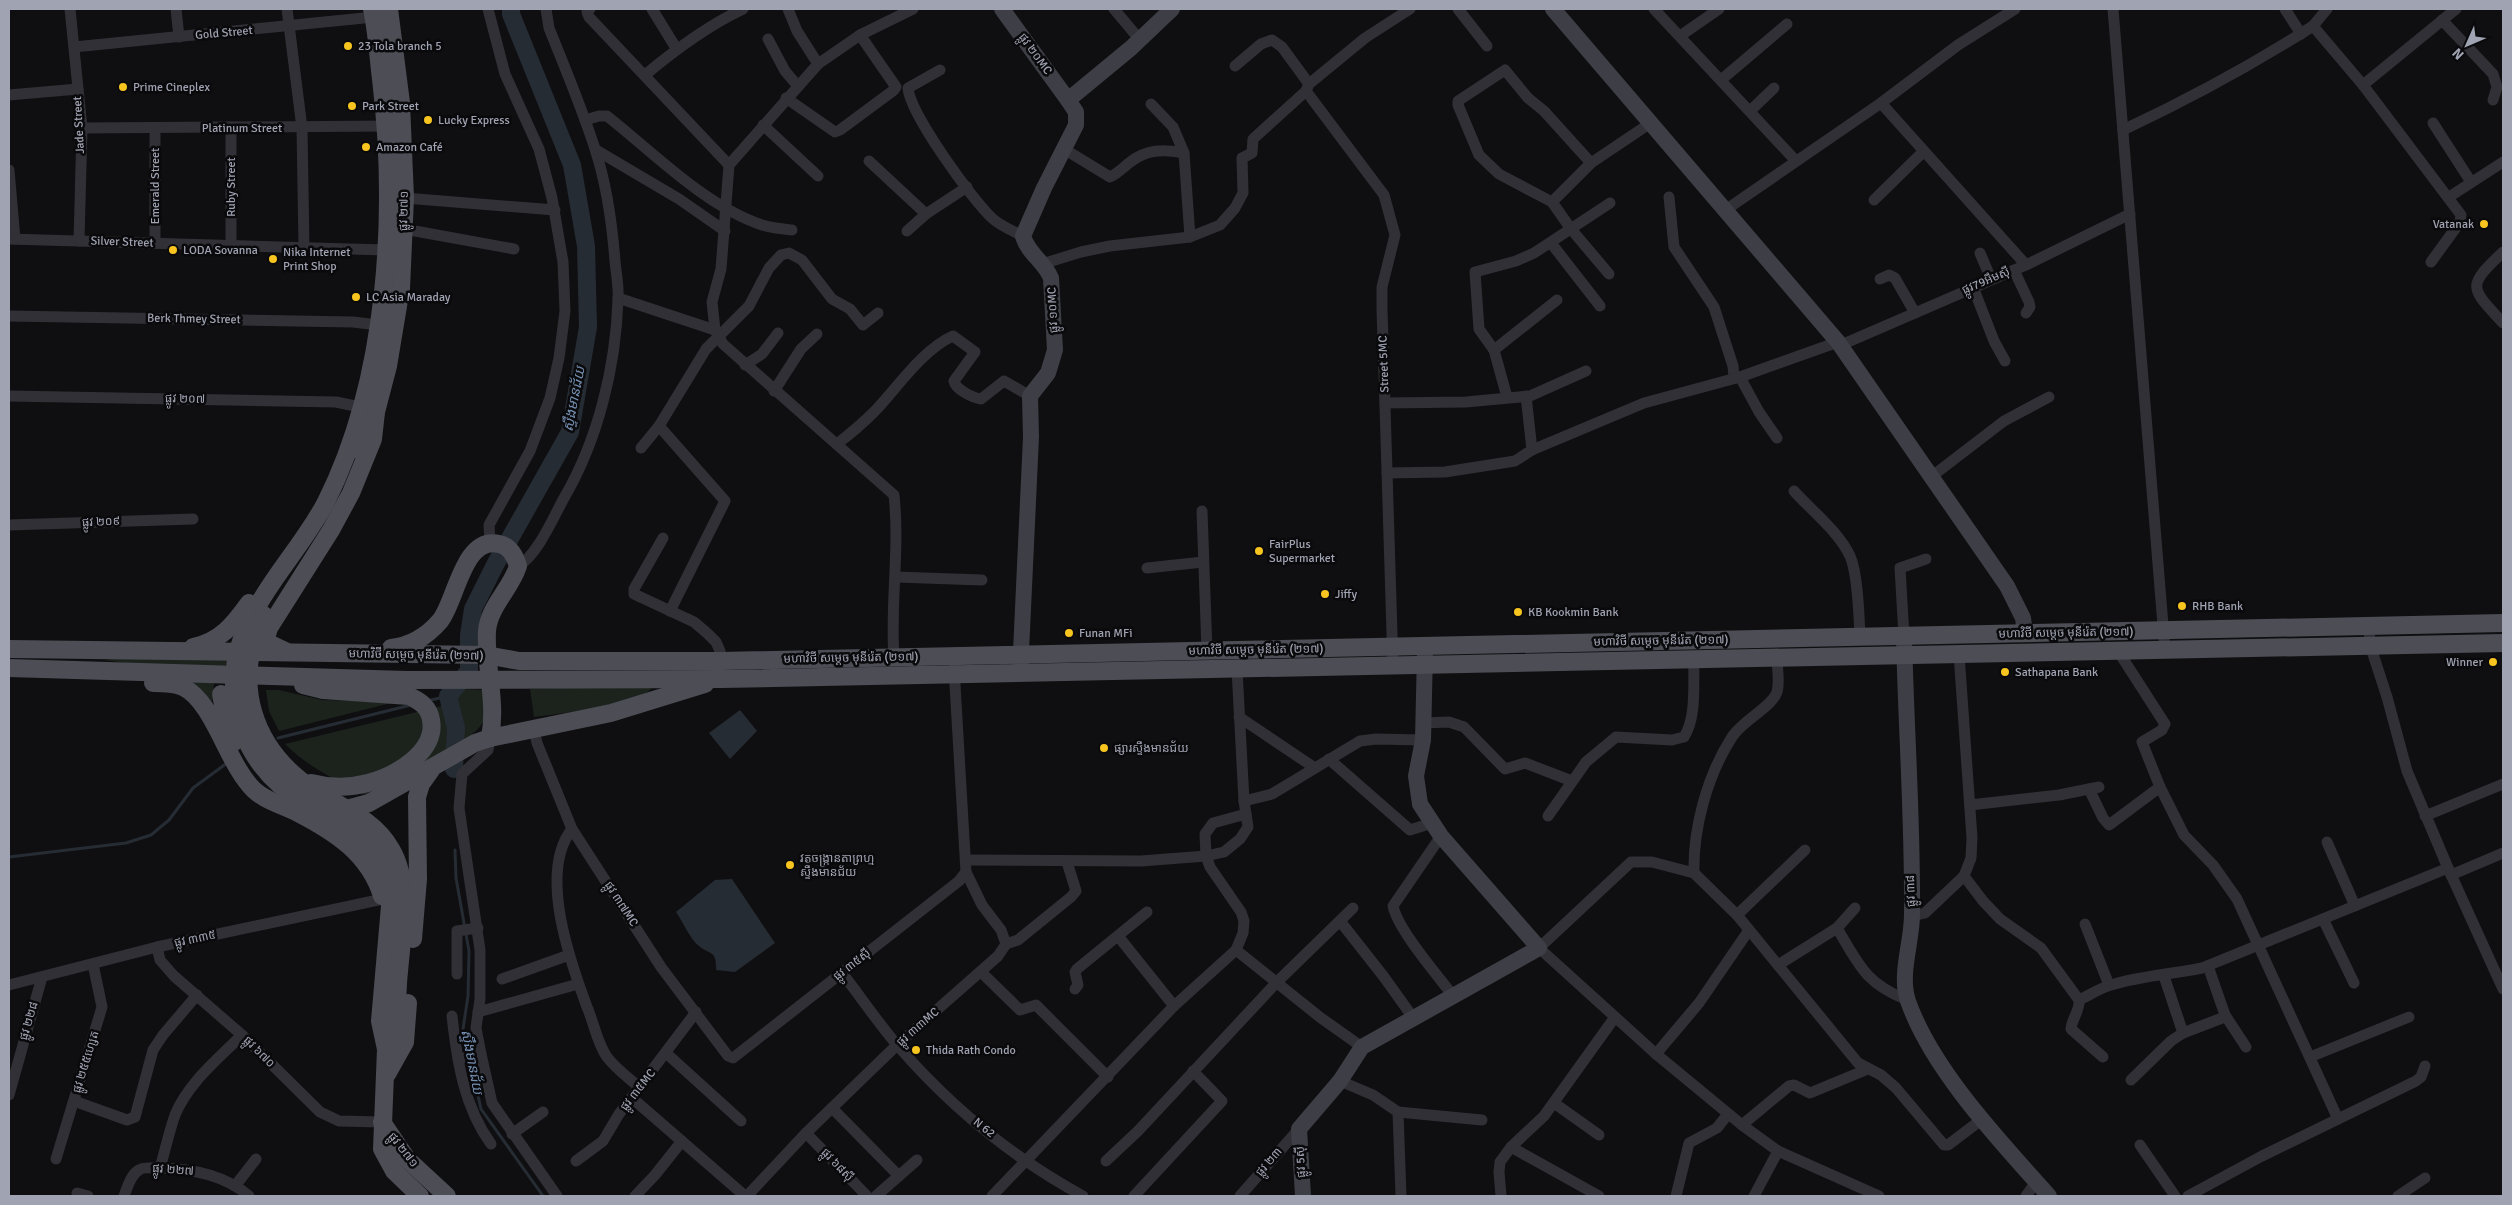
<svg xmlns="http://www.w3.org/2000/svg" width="2512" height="1205" viewBox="0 0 2512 1205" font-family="Signika,'Noto Sans Khmer',sans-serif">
	<rect width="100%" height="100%" fill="#0f0f11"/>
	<g fill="#1c231d">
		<path d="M147,656L233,657L224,667L147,666L104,660Z"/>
		<path d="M175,678L214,683L212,703Z"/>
		<path d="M650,685L651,689C636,705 557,714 534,717L530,689Z"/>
		<path d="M462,689L484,690C486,721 488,723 462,742L463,728L456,697Z"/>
		<path d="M266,690H279L322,700L395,702L279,731L269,711Z"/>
		<path d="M446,705L451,732V748L376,791L365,795C336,780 308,767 285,744Z"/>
	</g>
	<g fill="#262c34">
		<path d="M740,710L757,731L730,759L709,733Z"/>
		<path d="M732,879L775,943L735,972L716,970C717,950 710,955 699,946C690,939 683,922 676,912L715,880Z"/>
	</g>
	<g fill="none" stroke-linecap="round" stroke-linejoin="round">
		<g stroke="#262c34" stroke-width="3">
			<path d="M427,701L448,696"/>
			<path d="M278,738L411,705"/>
			<path d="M455,850L456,878L469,951L468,996L463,1029L468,1054"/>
			<path d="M9,857L126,843L151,835L169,820L193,788L227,763"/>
			<path d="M470,1060L481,1109L543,1196"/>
		</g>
		<path stroke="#262c34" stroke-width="18" d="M454,769L456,728L448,696L469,671V635L473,609L495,565L570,432L588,327L586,246L572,165L511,14V9"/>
		<g stroke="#303036" stroke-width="11">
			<path d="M70,9L82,128L79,241"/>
			<path d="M176,9L179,37"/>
			<path d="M287,9L302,128L304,248"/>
			<path d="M488,9L505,74L539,149L552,198L563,262L565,311L559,358L550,398L530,451L489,525L490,543"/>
			<path d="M590,9L587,12L589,17L729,165"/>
			<path d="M652,9L676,48"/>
			<path d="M788,9L797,31L818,64"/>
			<path d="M1114,9L1140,40"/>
			<path d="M1458,9L1487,46"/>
			<path d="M1654,9L1795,160"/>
			<path d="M2113,9L2165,650"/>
			<path d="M2285,9L2301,34"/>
			<path d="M2442,20L2493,74L2497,87L2493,100"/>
			<path d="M2313,26L2327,9"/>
			<path d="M1680,36L1719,9"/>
			<path d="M768,39L785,71L797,85"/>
			<path d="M74,47L374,17"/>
			<path d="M1235,66L1261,44L1272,40L1282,47L1309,84"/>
			<path d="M940,70L908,88C910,114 973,201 993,219C1001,226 1013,231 1023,236"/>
			<path d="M645,75C676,49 707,26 743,9"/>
			<path d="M1721,80L1787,24"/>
			<path d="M2363,85L2456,9"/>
			<path d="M1306,91L1384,195L1395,235L1382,287V309L1393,666"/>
			<path d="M9,95L78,89"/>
			<path d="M786,98L835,132L840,130L894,90L896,87L860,35"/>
			<path d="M1881,103L2026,265"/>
			<path d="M1151,104L1173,127L1184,153L1190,237"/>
			<path d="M1750,111L1774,88"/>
			<path d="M585,120L599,116H607C654,153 705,206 762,225C771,228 782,229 792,230"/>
			<path d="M2433,123L2471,182"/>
			<path d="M763,125L818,176"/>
			<path d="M82,128L390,126"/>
			<path d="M155,128V243"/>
			<path d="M2123,130C2189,99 2252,65 2313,26L2363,85L2461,215L2460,222L2431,262"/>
			<path d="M1064,149L1110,177C1117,174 1123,168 1129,163C1146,149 1163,149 1184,153"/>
			<path d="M596,150L679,199L725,231"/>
			<path d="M869,161L926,214"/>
			<path d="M1591,163L1544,111L1528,98L1505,70L1458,101V105L1479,155L1499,174L1552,202L1571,229L1609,274"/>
			<path d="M9,170L15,239"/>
			<path d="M1669,197L1674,247L1714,307L1733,366L1734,377"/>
			<path d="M2449,197L2503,162"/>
			<path d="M405,198L555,210"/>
			<path d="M1874,200L1924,151"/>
			<path d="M1552,202L1591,163L1652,122"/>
			<path d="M1727,209L1881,103L1958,45L2015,9"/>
			<path d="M404,229L514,249"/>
			<path d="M907,231L926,214L967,187"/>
			<path d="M9,239L386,250"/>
			<path d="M1551,243L1600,306"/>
			<path d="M231,245V128"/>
			<path d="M2503,252C2466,287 2470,287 2503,323"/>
			<path d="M1980,253L1991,279"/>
			<path d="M1042,264L1081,252L1110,246L1190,237L1220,225L1235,208L1243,193L1242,158L1252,153L1253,139L1306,91L1309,84L1365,38L1410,9"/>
			<path d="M2014,270L2029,302L2030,307L2026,313"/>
			<path d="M1880,279L1889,275L1895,278L1915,313"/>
			<path d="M1973,287L1994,341L2005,361"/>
			<path d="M618,298L715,330"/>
			<path d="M9,316L353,322L378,325"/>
			<path d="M1841,345L2026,265L2130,214"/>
			<path d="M1494,350L1557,300"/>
			<path d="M745,365L762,354L778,333"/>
			<path d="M1740,377L1759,412L1777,438"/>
			<path d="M774,391L801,349L817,334"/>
			<path d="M9,396L336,402L360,407"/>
			<path d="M1526,396L1532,450"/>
			<path d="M1507,397L1494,350L1479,329L1475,272L1516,261L1534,253L1610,203"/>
			<path d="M1385,403L1466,402L1530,396L1586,371"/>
			<path d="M659,426L725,501L670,611"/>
			<path d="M837,444C850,434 864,422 875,411C897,388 923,349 953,336L975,352L954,381C955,389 973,398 981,399L1004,381L1030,396"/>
			<path d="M641,448L659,426L706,349L749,306L769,268L781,255L789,253L802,260L832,299L850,309L863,325L878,313"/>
			<path d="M1387,473L1445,472L1515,461L1532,450L1644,403L1740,377L1838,342"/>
			<path d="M1931,477L2004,421L2049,397"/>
			<path d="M1794,491C1812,511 1838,531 1850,556C1858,574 1859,616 1860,637"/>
			<path d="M1202,511L1207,651"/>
			<path d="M9,525L193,519"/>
			<path d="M663,538L634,589V594L694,622L707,633L716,642L720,651L721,667"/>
			<path d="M518,566C537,556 553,518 564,498C598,440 616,366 618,299C619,286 616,273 615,261C612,223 607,185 595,149C582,108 565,68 549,28L546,9"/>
			<path d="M1147,568L1203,562"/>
			<path d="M896,577L982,580"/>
			<path d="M2369,626L2370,645L2387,697L2407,771L2448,868L2503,989"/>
			<path d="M1904,636L1900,568L1926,559"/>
			<path d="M2118,651L2165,724L2162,730L2142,742L2160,787L2184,835L2213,865L2237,899L2338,1119"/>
			<path d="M1959,654L1972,838L1971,858L1964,876L1983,901L2000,919L2041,948L2079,1000C2080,1011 2072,1018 2071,1029L2103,1057"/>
			<path d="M894,658C890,603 900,550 894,495L723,344L715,330L712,302L721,269L729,165L818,64L860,35L913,9"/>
			<path d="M954,668L966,872L982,905L1001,930L1006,944"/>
			<path d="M1239,717L1315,768"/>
			<path d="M1423,723L1449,722L1464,727L1505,769L1525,763L1572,781"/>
			<path d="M534,730L537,743L572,829L661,967L728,1056L733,1058L959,881L966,872"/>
			<path d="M490,738L488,750L462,774L459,808L480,950V999L476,1028L481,1054L492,1103L557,1196"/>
			<path d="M1329,759L1410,830L1432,823"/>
			<path d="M2089,789L2103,818L2109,825L2160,787"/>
			<path d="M1244,801L1272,794L1360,741L1376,739L1423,740"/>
			<path d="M1970,805L2059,795L2099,787"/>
			<path d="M1548,816L1586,762L1616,737L1672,740L1684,737C1697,717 1693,683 1694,660"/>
			<path d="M2425,816L2503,784"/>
			<path d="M572,829C538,872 570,961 587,1007C594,1023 597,1043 607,1057C616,1069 629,1078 640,1088"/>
			<path d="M1441,836L1393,906C1398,930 1438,976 1454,997"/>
			<path d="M2327,842L2355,906"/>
			<path d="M966,860L1141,861L1206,856L1224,852L1240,839L1248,827L1244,801L1237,669"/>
			<path d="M1694,873C1693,828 1707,776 1732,737C1742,721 1773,706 1777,692C1780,682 1777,668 1777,658"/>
			<path d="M2451,875L2503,853"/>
			<path d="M1737,915L1805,850"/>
			<path d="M1912,916L1925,913L1964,876"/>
			<path d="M2323,919L2354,983"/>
			<path d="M1340,921L1384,977L1414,1019"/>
			<path d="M2085,924L2109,985"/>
			<path d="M1837,928C1859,965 1865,983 1907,1000"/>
			<path d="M1118,936L1174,1006"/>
			<path d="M157,947L160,960L174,976L242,1035L320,1112L339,1121L381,1122"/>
			<path d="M1236,950L1321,1018L1362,1047"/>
			<path d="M1778,965L1837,928L1855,908"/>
			<path d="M2208,966L2225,1015L2246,1047"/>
			<path d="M981,972L1020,1010L1036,1005L1108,1077"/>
			<path d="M842,973C861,997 878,1023 898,1046C950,1106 1013,1158 1083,1196"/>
			<path d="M457,974V931L478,928"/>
			<path d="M2164,976L2183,1033"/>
			<path d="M502,979L569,955"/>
			<path d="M9,985L157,947L383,899"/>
			<path d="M1075,989L1078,985L1075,972L1077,969L1147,912"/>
			<path d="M2079,1000C2090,995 2100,988 2111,985C2140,976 2172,974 2202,968L2448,868"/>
			<path d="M478,1012L578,984"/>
			<path d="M452,1016C457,1061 464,1107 491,1144"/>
			<path d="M666,1053L741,1121"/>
			<path d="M1656,1054L1699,1003L1749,930"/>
			<path d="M2310,1057L2409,1017"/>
			<path d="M458,1059L481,1054"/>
			<path d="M2131,1080L2171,1041L2183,1033L2222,1018L2225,1015"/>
			<path d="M1340,1081L1373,1095L1398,1112L1401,1196"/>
			<path d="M9,1095L42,977"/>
			<path d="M632,1098L745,1196"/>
			<path d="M74,1101L127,1120L135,1117L153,1050L163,1035L197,995"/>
			<path d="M1554,1103L1599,1135"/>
			<path d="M832,1108L899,1176"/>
			<path d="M1398,1112L1482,1120"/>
			<path d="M1742,1125L1789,1086L1794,1085L1810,1093L1868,1069"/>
			<path d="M806,1133L867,1196"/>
			<path d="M512,1134L543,1112"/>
			<path d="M2140,1145L2175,1196"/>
			<path d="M1511,1147L1599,1196"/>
			<path d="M56,1159L102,1007L93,964"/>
			<path d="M576,1161L603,1141L619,1114L696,1012"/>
			<path d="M1106,1161L1138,1131L1277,982L1353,908"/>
			<path d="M160,1168C165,1151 169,1132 175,1115C188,1083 218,1059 242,1035"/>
			<path d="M235,1186L256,1159"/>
			<path d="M77,1193L88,1196"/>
			<path d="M124,1196C127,1188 131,1174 139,1170C143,1167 149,1168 154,1168C186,1168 224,1174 249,1196"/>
			<path d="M635,1196L655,1175L682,1141"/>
			<path d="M747,1196L806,1133L897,1045L998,956L1006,944L1018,940L1071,897L1076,891L1067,862"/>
			<path d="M876,1196L917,1160"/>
			<path d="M992,1196L1174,1006L1236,950L1243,933L1244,921L1241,912L1210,867L1206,856L1205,834L1213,823L1246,814"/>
			<path d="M1134,1196L1222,1101L1193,1071"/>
			<path d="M1240,1196L1299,1129"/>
			<path d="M1501,1196L1499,1172L1500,1162L1511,1147L1544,1116L1615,1017"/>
			<path d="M1676,1196L1689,1143L1717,1128L1728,1114"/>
			<path d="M1754,1196L1778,1151"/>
			<path d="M1879,1196L1778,1151L1742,1125L1656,1054L1539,948L1631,862H1652L1694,873L1737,915L1858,1063L1881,1075L1896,1088L1944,1145H1948L1981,1120"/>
			<path d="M2026,1196L2036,1182"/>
			<path d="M2188,1196L2262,1156L2416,1081L2421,1077L2425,1066"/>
			<path d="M2398,1196L2425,1178"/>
		</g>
		<g stroke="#3e3f46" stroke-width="16">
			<path d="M1002,9L1068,100"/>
			<path d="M1553,9L1838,342L2007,586L2023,618L2025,633"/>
			<path d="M1904,636C1906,729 1913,822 1912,915C1912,942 1899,975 1908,1001C1932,1070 2001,1142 2049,1196"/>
			<path d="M1020,673L1031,437L1030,396L1048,373L1055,350L1051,278C1044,261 1028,254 1023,236L1044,188L1076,125V112L1068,100L1131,48L1172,9"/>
			<path d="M1303,1196L1299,1129L1340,1081L1362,1047L1539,948L1441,836L1420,804L1416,776L1423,740L1425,651"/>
		</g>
		<g stroke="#4c4d55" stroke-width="18">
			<path d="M372,9C377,32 378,55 381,79C397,214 388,378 326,502C296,560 237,609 234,678C232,730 259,777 304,802C355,831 389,839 390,906L380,1021L386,1049L382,1149L394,1171L420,1196"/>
			<path d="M359,450L376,412"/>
			<path d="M264,615C231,683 252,749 314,790C342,808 374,819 391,849C412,885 402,933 399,972C397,988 398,1006 395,1021C393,1030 389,1039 386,1047"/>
			<path d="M193,647C220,642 234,624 249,603"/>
			<path d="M391,648C411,646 427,636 440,621C456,602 463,535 499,544C510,546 515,556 518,566C511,589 489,606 487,631C485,667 497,702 490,738"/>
			<path d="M9,649L486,655L519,661H721L2503,623"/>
			<path d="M287,652L268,643L266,638L269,628L331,530L351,493L373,439L376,412L388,366L401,288L405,198L401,103L389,9"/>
			<path d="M9,668L407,680L721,679L2503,643"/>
			<path d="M153,683C163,683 174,683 183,687C214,702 227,764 254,790C267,802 283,805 298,813C335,832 369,854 382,896"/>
			<path d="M303,685L323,690L409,696C420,701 429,707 431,720C437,752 395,776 368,783C349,788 330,788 311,783"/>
			<path d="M221,694L226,721L234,742"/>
			<path d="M343,810L369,803L475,743L490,738L611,713L705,684"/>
			<path d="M413,939L418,879L417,797L421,784L431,770"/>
			<path d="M387,1074L405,1042L408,1003"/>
			<path d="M382,1122L407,1159L447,1196"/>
		</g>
	</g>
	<g fill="#f8c520" stroke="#0a0a0c" stroke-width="2">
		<circle cx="348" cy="46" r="5"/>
		<circle cx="123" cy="87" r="5"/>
		<circle cx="352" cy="106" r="5"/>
		<circle cx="428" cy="120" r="5"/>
		<circle cx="366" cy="147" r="5"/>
		<circle cx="2484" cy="224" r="5"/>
		<circle cx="173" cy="250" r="5"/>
		<circle cx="273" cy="259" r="5"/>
		<circle cx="356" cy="297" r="5"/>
		<circle cx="1259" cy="551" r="5"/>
		<circle cx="1325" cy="594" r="5"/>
		<circle cx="2182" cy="606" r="5"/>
		<circle cx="1518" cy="612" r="5"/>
		<circle cx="1069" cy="633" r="5"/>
		<circle cx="2493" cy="662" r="5"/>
		<circle cx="2005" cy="672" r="5"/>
		<circle cx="1104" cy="748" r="5"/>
		<circle cx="790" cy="865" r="5"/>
		<circle cx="916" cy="1050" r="5"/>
	</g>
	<g text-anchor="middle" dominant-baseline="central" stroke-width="5" stroke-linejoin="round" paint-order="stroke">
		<g font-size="12" fill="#a0a3b2" stroke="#0a0a0c">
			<text transform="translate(224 33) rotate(-5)">Gold Street</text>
			<text transform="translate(1035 54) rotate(54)">ផ្លូវ ២០MC</text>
			<text transform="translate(79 125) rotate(-93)">Jade Street</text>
			<text x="242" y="128">Platinum Street</text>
			<text transform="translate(155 186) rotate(-90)">Emerald Street</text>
			<text transform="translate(231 187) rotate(-90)">Ruby Street</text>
			<text transform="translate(404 211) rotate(-89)">ផ្លូវ ២៧១</text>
			<text transform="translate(122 242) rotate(2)">Silver Street</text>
			<text transform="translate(1986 281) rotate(-23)">ផ្លូវ79អឹមស៊ី</text>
			<text transform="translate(1053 310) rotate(-93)">ផ្លូវ ១០MC</text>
			<text transform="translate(194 319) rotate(1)">Berk Thmey Street</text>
			<text transform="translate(1384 364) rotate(-92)">Street 5MC</text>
			<text transform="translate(185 399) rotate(1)">ផ្លូវ ២០៧</text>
			<text transform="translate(101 522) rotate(-2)">ផ្លូវ ២០៩</text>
			<text transform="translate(2066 633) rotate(-1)">មហាវិថី សម្តេច មុនីរ៉េត (២១៧)</text>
			<text transform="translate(1661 641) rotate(-1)">មហាវិថី សម្តេច មុនីរ៉េត (២១៧)</text>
			<text transform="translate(1256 650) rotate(-1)">មហាវិថី សម្តេច មុនីរ៉េត (២១៧)</text>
			<text transform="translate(416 655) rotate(1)">មហាវិថី សម្តេច មុនីរ៉េត (២១៧)</text>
			<text transform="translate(851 658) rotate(-1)">មហាវិថី សម្តេច មុនីរ៉េត (២១៧)</text>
			<text transform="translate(1911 891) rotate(-92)">ផ្លូវ ៣៨</text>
			<text transform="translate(621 904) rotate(57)">ផ្លូវ ៣៧MC</text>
			<text transform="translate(195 939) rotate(-12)">ផ្លូវ ៣៣៥</text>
			<text transform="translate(852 965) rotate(-38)">ផ្លូវ ៣៥ស៊ី</text>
			<text transform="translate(29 1021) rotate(-74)">ផ្លូវ ២២៨</text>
			<text transform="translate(918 1027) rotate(-41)">ផ្លូវ ៣៣MC</text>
			<text transform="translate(259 1052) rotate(45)">ផ្លូវ ៦៧០</text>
			<text transform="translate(86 1062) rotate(-73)">ផ្លូវ ២៥៥ហ្សេត</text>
			<text transform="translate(638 1090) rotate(-52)">ផ្លូវ ៣៥MC</text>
			<text transform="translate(984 1128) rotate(39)">N 62</text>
			<text transform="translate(403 1150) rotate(52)">ផ្លូវ ២៧១</text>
			<text transform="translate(1269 1162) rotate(-49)">ផ្លូវ ២៣</text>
			<text transform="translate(1301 1162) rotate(-93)">ផ្លូវ 5ស៊ី</text>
			<text transform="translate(837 1165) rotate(46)">ផ្លូវ ៦៨ស៊ី</text>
			<text transform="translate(173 1170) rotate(4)">ផ្លូវ ២២៧</text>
		</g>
		<g font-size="12" fill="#a0a3b2" stroke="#0a0a0c" text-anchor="start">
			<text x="358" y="46">23 Tola branch 5</text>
			<text x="133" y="87">Prime Cineplex</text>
			<text x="362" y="106">Park Street</text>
			<text x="438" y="120">Lucky Express</text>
			<text x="376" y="147">Amazon Café</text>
			<text x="2474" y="224" text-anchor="end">Vatanak</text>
			<text x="183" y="250">LODA Sovanna</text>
			<text x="283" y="252">Nika Internet<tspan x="283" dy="14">Print Shop</tspan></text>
			<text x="366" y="297">LC Asia Maraday</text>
			<text x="1269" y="544">FairPlus<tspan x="1269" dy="14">Supermarket</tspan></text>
			<text x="1335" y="594">Jiffy</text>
			<text x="2192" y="606">RHB Bank</text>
			<text x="1528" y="612">KB Kookmin Bank</text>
			<text x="1079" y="633">Funan MFi</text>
			<text x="2483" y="662" text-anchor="end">Winner</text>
			<text x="2015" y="672">Sathapana Bank</text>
			<text x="1114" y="748">ផ្សារស្ទឹងមានជ័យ</text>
			<text x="800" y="858">វត្តចង្ក្រានតាព្រហ្ម<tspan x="800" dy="14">ស្ទឹងមានជ័យ</tspan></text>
			<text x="926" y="1050">Thida Rath Condo</text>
		</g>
		<g font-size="14" font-style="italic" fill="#748eb0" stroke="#0a0a0c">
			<text transform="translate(574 399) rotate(-79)">ស្ទឹងមានជ័យ</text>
			<text transform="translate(472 1062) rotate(79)">ស្ទឹងមានជ័យ</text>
		</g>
	</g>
	<rect width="2512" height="1205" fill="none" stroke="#a0a3b2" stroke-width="20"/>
	<g transform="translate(2467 45) rotate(225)" stroke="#0a0a0c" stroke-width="4" paint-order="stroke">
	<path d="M0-4L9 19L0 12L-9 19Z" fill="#a0a3b2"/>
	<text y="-8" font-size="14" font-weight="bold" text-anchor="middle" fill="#a0a3b2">N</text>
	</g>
</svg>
